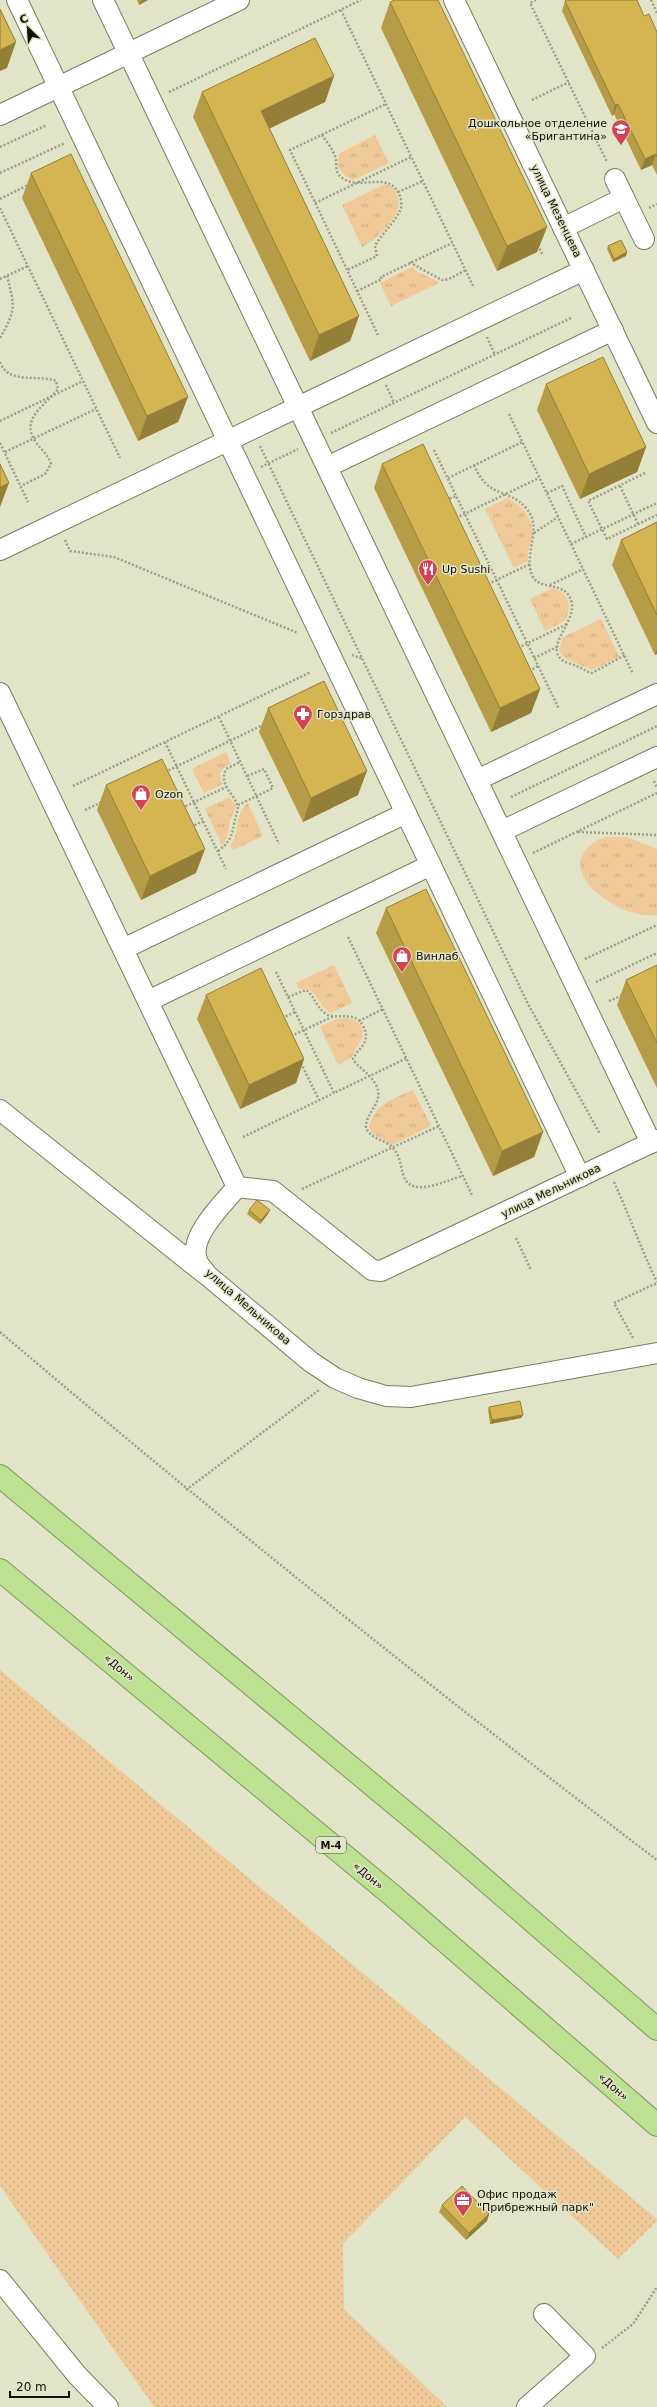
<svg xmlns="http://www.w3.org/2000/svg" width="657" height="2407" viewBox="0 0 657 2407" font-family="'DejaVu Sans',sans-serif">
	<defs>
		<pattern id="grass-dots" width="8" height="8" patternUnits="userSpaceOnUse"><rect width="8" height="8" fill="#efc998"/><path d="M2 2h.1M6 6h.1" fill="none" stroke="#ccac82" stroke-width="1.8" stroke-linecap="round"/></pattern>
		<pattern id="park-tufts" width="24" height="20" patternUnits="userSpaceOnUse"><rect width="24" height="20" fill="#efc998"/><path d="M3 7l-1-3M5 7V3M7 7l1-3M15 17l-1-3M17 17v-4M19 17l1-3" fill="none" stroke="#ccac82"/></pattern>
	</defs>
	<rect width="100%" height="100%" fill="#e2e4c8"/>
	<path fill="url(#grass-dots)" d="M0,1670L657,2219V2221L618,2259L465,2117L343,2244L344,2309L447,2407H154L0,2186Z"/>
	<g fill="url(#park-tufts)">
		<path d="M375,135L389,163L353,180C340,175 335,166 340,153Z"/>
		<path d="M385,184L394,188C397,194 400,202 398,209C394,223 374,241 362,247L342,205Z"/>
		<path d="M412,267C420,276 431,275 439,283L391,306L380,283Z"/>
		<path d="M507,498C523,505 535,521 532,539C530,547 527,553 528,561L514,568L485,509Z"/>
		<path d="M553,588C569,593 571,605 566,620L545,631L530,599Z"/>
		<path d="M601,619L619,657L592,670L564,658L559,650L563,637Z"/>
		<path d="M226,752L231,764C222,768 217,774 223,784L204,793L192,769Z"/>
		<path d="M229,797L236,806C235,811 233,813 231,818C227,829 231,836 222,845L205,809Z"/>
		<path d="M248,803L263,836L233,850L230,845C241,835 232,815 248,803Z"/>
		<path d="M605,837H627L657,849V915C614,920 542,862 605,837Z"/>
		<path d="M334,965L352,1003L331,1013C317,1007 317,985 299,989L296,983Z"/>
		<path d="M346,1018L354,1020L360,1024L363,1031V1037L351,1058L338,1065L320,1027L336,1019Z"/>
		<path d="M413,1090L431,1126L392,1145L372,1133L369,1127C375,1104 393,1099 413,1090Z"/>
	</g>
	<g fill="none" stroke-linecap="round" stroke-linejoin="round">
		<g stroke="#7a7c62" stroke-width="22">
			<g id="minor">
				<path d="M17,0L580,1177"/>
				<path d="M103,0L298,407L584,270"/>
				<path d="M454,0L657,423"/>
				<path d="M0,115L239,0"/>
				<path d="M624,198L644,239"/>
				<path d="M563,228L624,198L615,179"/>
				<path d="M327,467L613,330"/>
				<path d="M0,550L298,407L651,1143"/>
				<path d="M0,693L237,1187"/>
				<path d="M477,780L657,694"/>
				<path d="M502,831L657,757"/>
				<path d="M123,949L406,813"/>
				<path d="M148,1001L431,865"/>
				<path d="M0,1110L204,1273"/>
				<path d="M657,1140L381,1271L372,1270L366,1265L273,1191L237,1187C223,1204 188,1237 197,1260C198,1265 204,1270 207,1275L311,1362L335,1378L358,1388L386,1396L411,1397L657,1353"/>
				<path d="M0,2280L77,2375L108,2407"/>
				<path d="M527,2407L585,2356L544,2314"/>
			</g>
		</g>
		<g stroke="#809861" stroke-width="24">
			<g id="highway">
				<path d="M0,1476L441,1842L657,2029"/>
				<path d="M0,1570L393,1896L657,2125"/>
			</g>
		</g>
		<g stroke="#9e9f89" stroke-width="2.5" stroke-dasharray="2 2" stroke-linecap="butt">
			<path d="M536,0L530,3L607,162"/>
			<path d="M651,0L657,13"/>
			<path d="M341,10L474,288"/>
			<path d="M169,92L361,0"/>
			<path d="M532,100L569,82"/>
			<path d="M322,135C326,141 332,148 335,156C338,165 333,173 344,179C361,190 389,171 399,194C401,198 402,204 401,208C396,222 382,233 375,246L377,256L347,270"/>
			<path d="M0,147L47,125"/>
			<path d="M0,173L65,143"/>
			<path d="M398,192L423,181"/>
			<path d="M0,199L28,185"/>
			<path d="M315,203L411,157"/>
			<path d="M0,208L120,458"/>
			<path d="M649,208L657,204"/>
			<path d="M538,245L543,256"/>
			<path d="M410,262C414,265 441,280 443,280C450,280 459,273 466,270"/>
			<path d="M0,279L28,266"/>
			<path d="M357,291L382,279L381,277L452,243"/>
			<path d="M378,335L290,150L386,104"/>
			<path d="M487,337L495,355"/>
			<path d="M0,338C16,310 15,307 7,276"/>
			<path d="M0,362C8,385 39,374 56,381L58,389C46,405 20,418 35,441C41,450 48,454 51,464L45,474L21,486"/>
			<path d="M386,385L394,403"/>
			<path d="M509,414L633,674"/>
			<path d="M0,421L83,381"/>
			<path d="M331,433L571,318"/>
			<path d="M0,443L28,502"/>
			<path d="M260,446L528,1004L600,1134"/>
			<path d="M434,450L559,709"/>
			<path d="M5,452L96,409"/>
			<path d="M474,465C489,500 508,487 526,508C544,528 523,553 532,575C538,590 561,582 569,596C583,618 543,644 562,660C566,663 572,664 576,666C583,668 586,672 592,673L625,655"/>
			<path d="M261,467L298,449"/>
			<path d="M645,473L588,501L607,539L657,515"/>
			<path d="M448,478L522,442"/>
			<path d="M620,486L638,524"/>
			<path d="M547,493L562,486L586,537"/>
			<path d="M446,500L456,496"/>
			<path d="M456,518L539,478"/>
			<path d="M534,533L558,517"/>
			<path d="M65,540L70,551L114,557L298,633"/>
			<path d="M571,544L657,503"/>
			<path d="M488,584L530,564"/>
			<path d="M550,585L583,569"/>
			<path d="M518,648L567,624"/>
			<path d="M352,655L363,659"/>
			<path d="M534,658L557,647"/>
			<path d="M529,671L538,666"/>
			<path d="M219,717L279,844"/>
			<path d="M165,742L226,869"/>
			<path d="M165,772L265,724"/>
			<path d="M654,781L657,788"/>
			<path d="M73,786L311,672"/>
			<path d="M511,797L657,726"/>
			<path d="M238,805L273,788L264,769L247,776"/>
			<path d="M182,808L226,787"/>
			<path d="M85,810L102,802"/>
			<path d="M191,827L203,821"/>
			<path d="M578,832L657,835"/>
			<path d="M218,851C236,838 231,829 238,809C236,793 218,787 226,769L240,762"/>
			<path d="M533,853L657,793"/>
			<path d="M348,937L472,1195"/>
			<path d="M585,959L657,925"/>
			<path d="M276,972L334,1093L407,1058"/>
			<path d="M596,982L657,953"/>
			<path d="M288,997L306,990C315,996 317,1010 328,1015C340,1019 356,1011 363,1026C366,1031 367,1035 365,1041C363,1047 356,1052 353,1059C357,1067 370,1073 376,1085C385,1103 365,1112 366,1128C372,1140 384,1139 393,1148C401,1157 400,1166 404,1177C413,1199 448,1179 463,1176"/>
			<path d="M609,1001L623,995"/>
			<path d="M282,1018L295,1012"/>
			<path d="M359,1021L383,1009"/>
			<path d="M291,1036L334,1016"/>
			<path d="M301,1063L319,1100"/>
			<path d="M243,1137L334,1093"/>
			<path d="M614,1182C629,1215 641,1249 657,1282"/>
			<path d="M302,1189L439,1126"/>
			<path d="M516,1238L531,1270"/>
			<path d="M0,1332C214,1514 433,1690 657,1860"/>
			<path d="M633,1338L614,1303L657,1283"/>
			<path d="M186,1490L319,1390"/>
			<path d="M602,2348L633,2324L657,2287"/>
		</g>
		<use href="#minor" stroke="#fff" stroke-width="20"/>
		<use href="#highway" stroke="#bce191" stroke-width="22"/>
	</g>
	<g fill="#b69c47">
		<path d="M137,0H148L139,5Z"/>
		<path d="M565,1L644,16L657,32V175L652,165L641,170L614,114L612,116L562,11Z"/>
		<path d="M390,2L547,227L537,252L497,271L381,28Z"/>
		<path d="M334,76L325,102L269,128L359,316L350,341L310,361L193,117L202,92Z"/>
		<path d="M31,173L188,397L178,422L138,441L22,198Z"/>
		<path d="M608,246L627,252L626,256L613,262L607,249Z"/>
		<path d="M546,384L646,447L637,472L580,499L537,410Z"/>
		<path d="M382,464L540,689L531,713L491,732L374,488Z"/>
		<path d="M657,522V654L655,655L612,565L621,540Z"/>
		<path d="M268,708L358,795L303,822L259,732Z"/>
		<path d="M106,785L196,873L141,900L97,810Z"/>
		<path d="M386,908L543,1132L534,1157L493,1176L376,933Z"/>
		<path d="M657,965V1088L617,1005L626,980Z"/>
		<path d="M206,995L304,1059L296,1083L240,1109L197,1019Z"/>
		<path d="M249,1210L268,1214L260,1224L247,1214Z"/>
		<path d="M489,1407L523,1415L521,1418L490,1424L488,1410Z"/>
		<path d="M442,2205L489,2214L487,2221L466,2240L439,2212Z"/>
	</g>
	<g fill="#947f39">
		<path d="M141,0H148L139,5Z"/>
		<path d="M16,42L7,68L0,71V50Z"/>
		<path d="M334,76L325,102L252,137L261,111Z"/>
		<path d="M618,104L614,114L612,116L615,105Z"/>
		<path d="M656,154L652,165L641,170L645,159Z"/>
		<path d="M547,227L537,252L497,271L507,246Z"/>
		<path d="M627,252L626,256L613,262L614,259Z"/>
		<path d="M359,316L350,341L310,361L319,335Z"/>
		<path d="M188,397L178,422L138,441L147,416Z"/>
		<path d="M646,447L637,472L580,499L589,474Z"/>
		<path d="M9,483L0,507V487Z"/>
		<path d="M657,649V654L655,655Z"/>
		<path d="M540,689L531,713L491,732L500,708Z"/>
		<path d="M367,771L358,795L303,822L311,798Z"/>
		<path d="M205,849L196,873L141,900L150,876Z"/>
		<path d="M304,1059L296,1083L240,1109L249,1085Z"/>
		<path d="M543,1132L534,1157L493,1176L502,1151Z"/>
		<path d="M270,1210L268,1214L260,1224L261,1220Z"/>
		<path d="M523,1415L521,1418L490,1424L492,1420Z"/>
		<path d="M489,2214L487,2221L466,2240L469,2233Z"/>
	</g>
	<g fill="#d4b552" stroke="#947f39">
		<path d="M395,0H438L547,227L507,246L390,2Z"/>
		<path d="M567,0H637L644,16L649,14L657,32V157L656,154L645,159L618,104L615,105L565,1Z"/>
		<path d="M0,9L16,42L0,50Z"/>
		<path d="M315,38L334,76L261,111L359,316L319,335L202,92Z"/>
		<path d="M71,154L188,397L147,416L31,173Z"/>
		<path d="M621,240L627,252L614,259L608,246Z"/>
		<path d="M603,357L646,447L589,474L546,384Z"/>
		<path d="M423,444L540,689L500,708L382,464Z"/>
		<path d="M0,464L9,483L0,487Z"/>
		<path d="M657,522V615L621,540Z"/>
		<path d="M324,681L367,771L311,798L268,708Z"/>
		<path d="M162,759L205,849L150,876L106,785Z"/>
		<path d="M426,889L543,1132L502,1151L386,908Z"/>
		<path d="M657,965V1043L626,980Z"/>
		<path d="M261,968L304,1059L249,1085L206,995Z"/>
		<path d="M257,1200L270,1210L261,1220L249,1210Z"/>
		<path d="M520,1401L523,1415L492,1420L489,1407Z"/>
		<path d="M462,2186L489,2214L469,2233L442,2205Z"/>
	</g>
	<defs>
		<g id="school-pin" transform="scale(1)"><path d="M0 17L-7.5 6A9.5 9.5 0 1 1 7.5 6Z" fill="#d34356" stroke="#e2e4c8"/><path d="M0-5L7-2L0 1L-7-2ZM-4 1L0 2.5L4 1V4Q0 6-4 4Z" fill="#fff"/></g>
		<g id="restaurant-pin" transform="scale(1)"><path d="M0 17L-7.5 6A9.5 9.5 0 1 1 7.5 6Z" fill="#d34356" stroke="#e2e4c8"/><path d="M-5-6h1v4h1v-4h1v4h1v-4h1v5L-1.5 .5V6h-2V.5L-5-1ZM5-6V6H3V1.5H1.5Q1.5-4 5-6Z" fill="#fff"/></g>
		<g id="pharmacy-pin" transform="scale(1)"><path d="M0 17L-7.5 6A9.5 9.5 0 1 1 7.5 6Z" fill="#d34356" stroke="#e2e4c8"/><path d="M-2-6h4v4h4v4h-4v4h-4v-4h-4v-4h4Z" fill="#fff"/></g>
		<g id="shop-pin" transform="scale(1)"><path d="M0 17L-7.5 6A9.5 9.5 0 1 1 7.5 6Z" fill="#d34356" stroke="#e2e4c8"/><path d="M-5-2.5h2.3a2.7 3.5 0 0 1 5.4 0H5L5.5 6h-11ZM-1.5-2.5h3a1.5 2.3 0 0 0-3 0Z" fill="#fff"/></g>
		<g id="office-pin" transform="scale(1)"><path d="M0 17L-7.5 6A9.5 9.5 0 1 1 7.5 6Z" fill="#d34356" stroke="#e2e4c8"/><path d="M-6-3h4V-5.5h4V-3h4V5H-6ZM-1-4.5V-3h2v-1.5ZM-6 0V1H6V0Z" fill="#fff"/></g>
	</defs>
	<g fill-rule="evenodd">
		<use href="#school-pin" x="621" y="129"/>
		<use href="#restaurant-pin" x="428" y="569"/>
		<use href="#pharmacy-pin" x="303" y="714"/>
		<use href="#shop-pin" x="141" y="794"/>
		<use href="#shop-pin" x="402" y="956"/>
		<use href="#office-pin" x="463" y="2200"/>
	</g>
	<g text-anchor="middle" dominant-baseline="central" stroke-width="3" stroke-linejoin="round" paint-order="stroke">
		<rect fill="#e2e4c8" stroke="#4f5041" stroke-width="1" x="316" y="1837" width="30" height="16" rx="3"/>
		<g font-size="10" font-weight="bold" fill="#101007">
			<text x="331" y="1845">М-4</text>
		</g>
		<g font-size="11" fill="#101007" stroke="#e2e4c8" text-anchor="start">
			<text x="607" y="123" text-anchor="end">Дошкольное отделение<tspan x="607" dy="13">«Бригантина»</tspan></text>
			<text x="442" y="569">Up Sushi</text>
			<text x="317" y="714">Горздрав</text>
			<text x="155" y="794">Ozon</text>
			<text x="416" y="956">Винлаб</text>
			<text x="477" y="2194">Офис продаж<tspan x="477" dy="13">"Прибрежный парк"</tspan></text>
		</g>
		<g font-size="11" fill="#101007" stroke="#e2e4c8">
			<text transform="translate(556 211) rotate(64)">улица Мезенцева</text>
			<text transform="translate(551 1191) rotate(-26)">улица Мельникова</text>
			<text transform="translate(248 1307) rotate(41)">улица Мельникова</text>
			<text transform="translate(119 1668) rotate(40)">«Дон»</text>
			<text transform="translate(368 1876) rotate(40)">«Дон»</text>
			<text transform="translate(613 2087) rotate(41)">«Дон»</text>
		</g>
	</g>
	<g transform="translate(28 28) rotate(335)" stroke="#e2e4c8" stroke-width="3" paint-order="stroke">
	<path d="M0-3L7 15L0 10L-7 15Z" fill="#101007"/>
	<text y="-6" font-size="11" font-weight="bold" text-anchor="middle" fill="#101007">С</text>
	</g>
	<path d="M10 2391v6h59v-6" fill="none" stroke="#101007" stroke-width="2"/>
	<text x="16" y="2391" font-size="12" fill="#101007" stroke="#e2e4c8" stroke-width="3" paint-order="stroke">20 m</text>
</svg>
